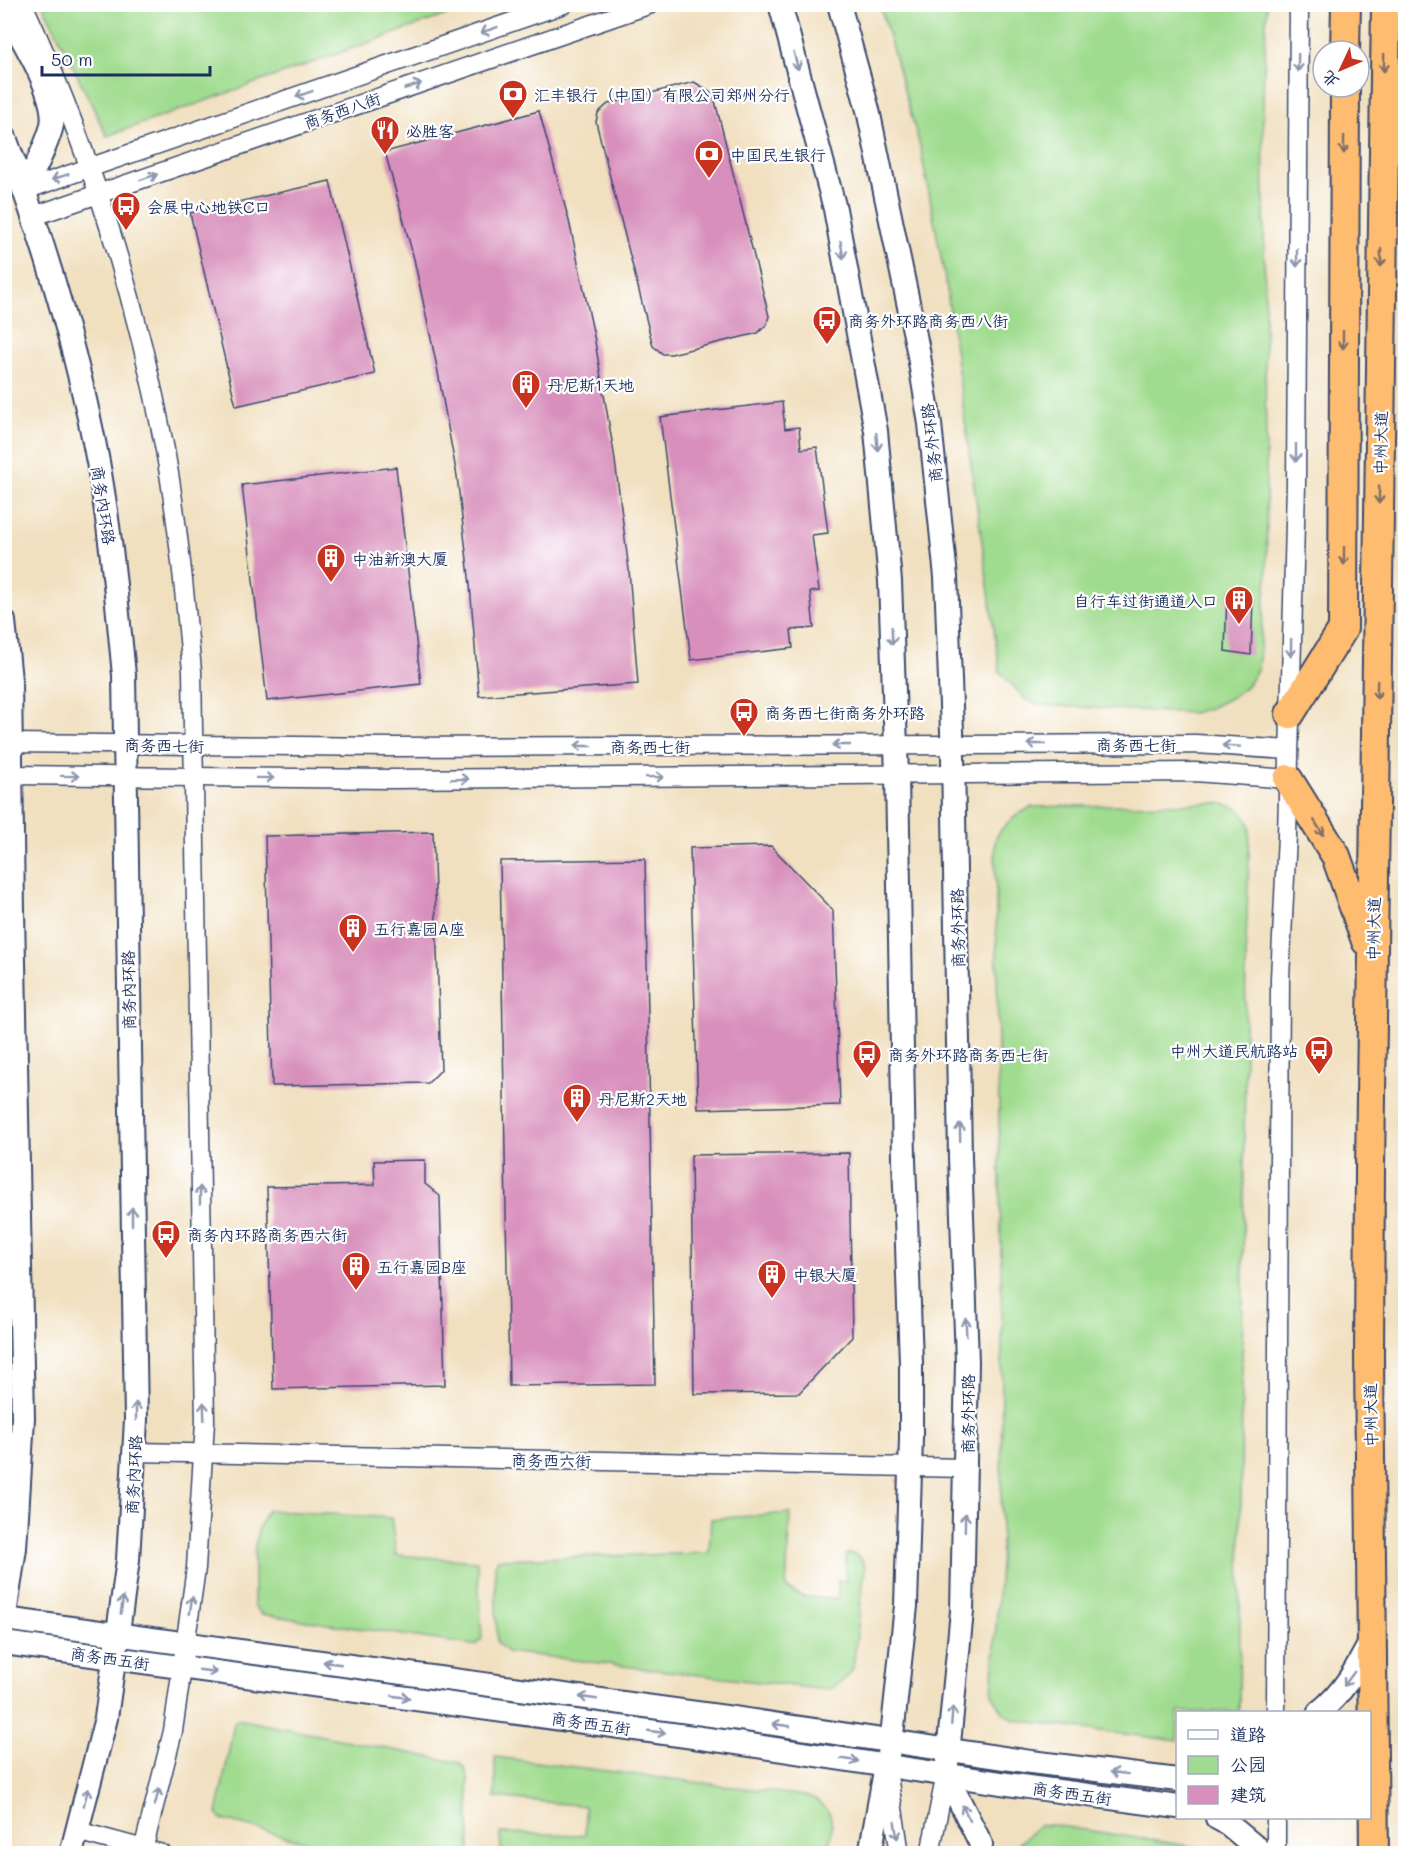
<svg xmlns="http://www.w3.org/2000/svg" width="1410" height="1858" viewBox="0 0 1410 1858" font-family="Mali,'LXGW WenKai TC',sans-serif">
	<rect width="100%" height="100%" fill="#fff"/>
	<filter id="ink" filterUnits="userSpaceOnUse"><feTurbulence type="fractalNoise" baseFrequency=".0167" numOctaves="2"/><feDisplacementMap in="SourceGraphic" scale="12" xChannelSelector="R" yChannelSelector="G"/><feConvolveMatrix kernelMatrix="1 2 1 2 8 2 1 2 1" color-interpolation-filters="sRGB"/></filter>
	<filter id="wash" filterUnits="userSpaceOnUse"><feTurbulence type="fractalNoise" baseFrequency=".008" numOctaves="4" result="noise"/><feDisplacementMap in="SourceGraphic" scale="24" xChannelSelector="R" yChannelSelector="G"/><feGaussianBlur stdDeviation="1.35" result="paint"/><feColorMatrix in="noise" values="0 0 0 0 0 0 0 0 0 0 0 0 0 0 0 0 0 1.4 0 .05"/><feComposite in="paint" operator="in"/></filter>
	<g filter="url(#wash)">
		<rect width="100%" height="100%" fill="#f1e0c0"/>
		<g fill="#a0dc8f" stroke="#5e8676" stroke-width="1.5">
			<path d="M43,5H474L107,136Z"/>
			<path d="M880,5H1267L1263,92L1267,577L1258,668L1247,686L1232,697L1210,708L1192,713L1038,705L1025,699L1000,672L946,284L920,146Z"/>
			<path d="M1217,803C1237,806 1241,807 1250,825L1246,945L1239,1712H1178L1177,1741L1015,1720L1003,1712L992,1694L1001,1547L1002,1331L995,840C1001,826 1018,814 1031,807Z"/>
			<path d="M268,1510L391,1518L396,1555L477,1561L482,1639L475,1645H471L261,1614L254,1605C255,1574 249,1536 268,1510Z"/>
			<path d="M790,1513L786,1588L804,1597L838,1599V1580L846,1581V1554C856,1553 862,1558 865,1567L853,1669C846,1680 838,1685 826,1690L507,1652L497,1643L495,1566L498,1559L709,1553L711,1519Z"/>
			<path d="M237,1719L460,1763L466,1770L468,1777L470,1853H348L220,1819L217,1814L234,1723Z"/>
			<path d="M495,1757L806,1796C838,1808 834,1826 827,1853H501V1833L585,1835V1806L495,1797Z"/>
			<path d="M1040,1825H1053L1202,1848L1210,1853H1015L1016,1846Z"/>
		</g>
		<g id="blocks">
			<g fill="#d88fbc">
				<path d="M694,82L713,93L769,316L767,324L758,333L671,354H663L653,346L596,122L598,113L608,104Z"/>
				<path d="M539,111L569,221L594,336L614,453L629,570L638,684L479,696L470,585L457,476L437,367L414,259L385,152Z"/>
				<path d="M330,181L375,374L236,406L190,213Z"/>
				<path d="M782,402L785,429L799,427L801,449L817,447L828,533L812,535L819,591L810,592L814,628L791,630L793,648L691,660L660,417Z"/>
				<path d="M396,467L421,684L267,701L242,485Z"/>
				<path d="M1227,594L1253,599L1251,655L1225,651Z"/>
				<path d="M433,832L441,1070L428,1083L272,1086L265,836Z"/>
				<path d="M771,846L833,910L840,1105L698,1109L690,848Z"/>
				<path d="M645,859L655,1384L509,1386L500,861Z"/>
				<path d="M849,1153L852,1337L799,1393L694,1394L691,1155Z"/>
				<path d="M425,1160V1184L440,1196L445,1385L273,1389L267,1187L375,1185L374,1161Z"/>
			</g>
		</g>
	</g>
	<g filter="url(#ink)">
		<use href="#blocks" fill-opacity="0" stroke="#3b4a6d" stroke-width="1.5"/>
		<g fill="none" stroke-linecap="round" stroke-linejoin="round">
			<g stroke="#3b4a6d" stroke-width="21">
				<g id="minor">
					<path d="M23,4C89,146 136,297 165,450C178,523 185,597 192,671L205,1422L196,1568L173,1731L142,1854"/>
					<path d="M25,190L564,4"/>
					<path d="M34,216L651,4"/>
					<path d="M11,743L391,747L1196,744L1289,750"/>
					<path d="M11,775L391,779L1195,772L1288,779"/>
					<path d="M134,1452L967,1468"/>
					<path d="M1276,1712L1280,978L1287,836L1296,484L1299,4"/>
					<path d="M888,1776L900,1854"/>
					<path d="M1276,1818V1854"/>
					<path d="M77,1831L162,1854"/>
					<path d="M930,1854L946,1774"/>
				</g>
			</g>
			<g stroke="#3b4a6d" stroke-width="26">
				<g id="tertiary">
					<path d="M780,4L835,209L876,431L890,581L897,775L904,1159L911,1363V1438L906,1606L893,1727L870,1854"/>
					<path d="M839,4L868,110L918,350L930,424L946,577L953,757L960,1157L967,1362L962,1611L946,1774L981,1844L980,1854"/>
					<path d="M4,7C19,34 58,95 52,125C48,144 33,171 25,190"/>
					<path d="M4,135C44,241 77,350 98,462C111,533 117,604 124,675L136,1420L128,1560L106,1718L71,1854"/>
					<path d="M4,621L10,680L13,912L23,1418L15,1548L4,1621"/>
					<path d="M5,1619L733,1718L1031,1762L1178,1780"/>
					<path d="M4,1643L730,1742L1028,1787L1178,1807"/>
					<path d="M1319,1712C1343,1694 1358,1666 1372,1639"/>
					<path d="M1217,1818L1228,1824L1264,1854"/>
				</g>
			</g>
			<g stroke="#3b4a6d" stroke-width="32">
				<g id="trunk">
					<path d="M1345,51L1346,4"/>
					<path d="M1290,714L1343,629L1345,87"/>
					<path d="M1288,779L1336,856L1366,941"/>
					<path d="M1374,1854L1369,1358L1370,1169L1386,4"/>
				</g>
			</g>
			<use href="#minor" stroke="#fff" stroke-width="18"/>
			<use href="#tertiary" stroke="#fff" stroke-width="22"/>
			<use href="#trunk" stroke="#fdbc6f" stroke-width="28"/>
		</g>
		<defs><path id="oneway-shaft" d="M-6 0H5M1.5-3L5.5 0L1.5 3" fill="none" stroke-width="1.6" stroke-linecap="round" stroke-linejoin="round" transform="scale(1.5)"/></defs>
		<g stroke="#8d97ae">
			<use href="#oneway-shaft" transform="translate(489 30) rotate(161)"/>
			<use href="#oneway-shaft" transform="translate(796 61) rotate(75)"/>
			<use href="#oneway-shaft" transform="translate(1298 63) rotate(91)"/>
			<use href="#oneway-shaft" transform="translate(413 86) rotate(-19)"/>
			<use href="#oneway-shaft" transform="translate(304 94) rotate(161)"/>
			<use href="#oneway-shaft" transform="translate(60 177) rotate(161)"/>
			<use href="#oneway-shaft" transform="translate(149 177) rotate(-19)"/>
			<use href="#oneway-shaft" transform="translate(842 250) rotate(80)"/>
			<use href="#oneway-shaft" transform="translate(1297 258) rotate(90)"/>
			<use href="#oneway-shaft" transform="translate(877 442) rotate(85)"/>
			<use href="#oneway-shaft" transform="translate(1296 453) rotate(90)"/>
			<use href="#oneway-shaft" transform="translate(892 636) rotate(88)"/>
			<use href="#oneway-shaft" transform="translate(1291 648) rotate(91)"/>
			<use href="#oneway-shaft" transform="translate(1036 744) rotate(180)"/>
			<use href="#oneway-shaft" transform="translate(841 745) rotate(180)"/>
			<use href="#oneway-shaft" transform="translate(583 746) rotate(180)"/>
			<use href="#oneway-shaft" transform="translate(1231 746) rotate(-176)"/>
			<use href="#oneway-shaft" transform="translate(70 776) rotate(1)"/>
			<use href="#oneway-shaft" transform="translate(655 777) rotate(-1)"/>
			<use href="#oneway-shaft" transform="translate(265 778) rotate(1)"/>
			<use href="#oneway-shaft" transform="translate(460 779) rotate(-1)"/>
			<use href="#oneway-shaft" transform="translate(960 1132) rotate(-91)"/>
			<use href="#oneway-shaft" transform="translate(200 1195) rotate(-90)"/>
			<use href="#oneway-shaft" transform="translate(132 1216) rotate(-90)"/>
			<use href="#oneway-shaft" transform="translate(966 1327) rotate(-92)"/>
			<use href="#oneway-shaft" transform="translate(136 1411) rotate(-91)"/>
			<use href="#oneway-shaft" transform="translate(204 1411) rotate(-92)"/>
			<use href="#oneway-shaft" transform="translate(965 1522) rotate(-89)"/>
			<use href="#oneway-shaft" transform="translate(122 1605) rotate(-82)"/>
			<use href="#oneway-shaft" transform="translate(191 1605) rotate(-82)"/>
			<use href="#oneway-shaft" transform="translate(332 1663) rotate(-172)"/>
			<use href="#oneway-shaft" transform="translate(208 1671) rotate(8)"/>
			<use href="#oneway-shaft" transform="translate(1349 1679) rotate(126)"/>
			<use href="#oneway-shaft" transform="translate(401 1697) rotate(8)"/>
			<use href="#oneway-shaft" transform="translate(588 1698) rotate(-172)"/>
			<use href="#oneway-shaft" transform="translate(952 1716) rotate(-85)"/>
			<use href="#oneway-shaft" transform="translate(781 1725) rotate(-172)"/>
			<use href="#oneway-shaft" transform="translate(657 1732) rotate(8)"/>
			<use href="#oneway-shaft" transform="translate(850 1760) rotate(9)"/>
			<use href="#oneway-shaft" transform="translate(1119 1773) rotate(-173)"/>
			<use href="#oneway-shaft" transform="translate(86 1797) rotate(-75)"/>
			<use href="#oneway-shaft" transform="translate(157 1797) rotate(-75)"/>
			<use href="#oneway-shaft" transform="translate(966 1813) rotate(-117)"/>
			<use href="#oneway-shaft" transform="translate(896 1830) rotate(81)"/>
		</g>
		<g stroke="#816e66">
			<use href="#oneway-shaft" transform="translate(1384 63) rotate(91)"/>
			<use href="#oneway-shaft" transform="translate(1344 145) rotate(91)"/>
			<use href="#oneway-shaft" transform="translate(1381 258) rotate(90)"/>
			<use href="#oneway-shaft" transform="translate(1343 340) rotate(90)"/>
			<use href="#oneway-shaft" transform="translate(1379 495) rotate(91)"/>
			<use href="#oneway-shaft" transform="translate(1344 556) rotate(90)"/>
			<use href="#oneway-shaft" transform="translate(1377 690) rotate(91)"/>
			<use href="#oneway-shaft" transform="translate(1319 828) rotate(58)"/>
		</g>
	</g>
	<defs>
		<g id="bank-pin" transform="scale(1.5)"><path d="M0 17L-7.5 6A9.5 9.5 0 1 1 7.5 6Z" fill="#c8321e" stroke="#fff"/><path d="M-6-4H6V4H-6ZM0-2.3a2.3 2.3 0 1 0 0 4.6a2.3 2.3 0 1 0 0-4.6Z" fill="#fff"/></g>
		<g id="restaurant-pin" transform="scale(1.5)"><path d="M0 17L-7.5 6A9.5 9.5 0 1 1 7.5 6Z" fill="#c8321e" stroke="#fff"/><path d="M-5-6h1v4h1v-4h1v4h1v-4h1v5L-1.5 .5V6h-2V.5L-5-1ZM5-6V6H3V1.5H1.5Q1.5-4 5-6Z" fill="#fff"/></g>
		<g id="bus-pin" transform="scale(1.5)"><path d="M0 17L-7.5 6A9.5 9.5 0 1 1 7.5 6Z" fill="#c8321e" stroke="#fff"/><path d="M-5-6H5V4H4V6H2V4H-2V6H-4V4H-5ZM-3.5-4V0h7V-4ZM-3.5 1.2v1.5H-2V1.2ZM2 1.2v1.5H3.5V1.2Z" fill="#fff"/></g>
		<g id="building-pin" transform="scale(1.5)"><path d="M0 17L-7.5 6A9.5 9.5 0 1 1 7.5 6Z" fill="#c8321e" stroke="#fff"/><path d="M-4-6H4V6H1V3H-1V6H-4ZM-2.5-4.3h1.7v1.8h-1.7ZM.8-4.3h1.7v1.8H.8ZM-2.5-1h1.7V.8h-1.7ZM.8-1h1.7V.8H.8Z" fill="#fff"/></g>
	</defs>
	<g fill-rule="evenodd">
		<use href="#bank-pin" x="513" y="94"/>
		<use href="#restaurant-pin" x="385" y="130"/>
		<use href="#bank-pin" x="709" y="154"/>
		<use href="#bus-pin" x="126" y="206"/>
		<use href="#bus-pin" x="827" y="320"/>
		<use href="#building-pin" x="526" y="384"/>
		<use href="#building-pin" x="331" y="558"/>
		<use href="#building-pin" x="1239" y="600"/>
		<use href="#bus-pin" x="744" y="712"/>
		<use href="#building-pin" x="353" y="928"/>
		<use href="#bus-pin" x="1319" y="1050"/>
		<use href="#bus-pin" x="867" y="1054"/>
		<use href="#building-pin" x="577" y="1098"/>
		<use href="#bus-pin" x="166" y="1234"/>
		<use href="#building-pin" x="356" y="1266"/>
		<use href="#building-pin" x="772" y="1274"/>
	</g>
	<g text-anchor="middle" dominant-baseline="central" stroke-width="4.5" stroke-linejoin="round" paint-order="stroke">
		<g font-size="16" fill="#1b2f5e" stroke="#fff" text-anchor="start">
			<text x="534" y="94">汇丰银行（中国）有限公司郑州分行</text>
			<text x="406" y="130">必胜客</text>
			<text x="730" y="154">中国民生银行</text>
			<text x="147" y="206">会展中心地铁C口</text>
			<text x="848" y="320">商务外环路商务西八街</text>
			<text x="547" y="384">丹尼斯1天地</text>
			<text x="352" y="558">中油新澳大厦</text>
			<text x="1218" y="600" text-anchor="end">自行车过街通道入口</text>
			<text x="765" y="712">商务西七街商务外环路</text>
			<text x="374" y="928">五行嘉园A座</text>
			<text x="1298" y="1050" text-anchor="end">中州大道民航路站</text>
			<text x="888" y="1054">商务外环路商务西七街</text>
			<text x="598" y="1098">丹尼斯2天地</text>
			<text x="187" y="1234">商务内环路商务西六街</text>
			<text x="377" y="1266">五行嘉园B座</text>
			<text x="793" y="1274">中银大厦</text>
		</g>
		<g font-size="16" fill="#1b2f5e" stroke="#fff">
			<text transform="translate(342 110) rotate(-19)">商务西八街</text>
			<text transform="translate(931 443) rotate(-97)">商务外环路</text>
			<text transform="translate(1380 443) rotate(-89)">中州大道</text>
			<text transform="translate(104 505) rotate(81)">商务内环路</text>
			<text x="1136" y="744">商务西七街</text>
			<text transform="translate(164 745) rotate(1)">商务西七街</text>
			<text x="650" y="746">商务西七街</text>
			<text transform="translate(957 928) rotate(-91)">商务外环路</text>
			<text transform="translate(1373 929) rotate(-89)">中州大道</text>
			<text transform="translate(128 990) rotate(-91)">商务内环路</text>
			<text transform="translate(967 1414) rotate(-90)">商务外环路</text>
			<text transform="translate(1370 1415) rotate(-91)">中州大道</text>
			<text transform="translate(551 1460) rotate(1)">商务西六街</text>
			<text transform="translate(133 1475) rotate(-87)">商务内环路</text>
			<text transform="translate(110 1658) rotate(8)">商务西五街</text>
			<text transform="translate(591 1723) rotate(8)">商务西五街</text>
			<text transform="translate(1072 1793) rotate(8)">商务西五街</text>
		</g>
	</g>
	<rect width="1410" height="1858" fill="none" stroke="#fff" stroke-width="24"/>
	<rect x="1176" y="1711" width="195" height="108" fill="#ffffff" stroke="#a4acbf" stroke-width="1.5"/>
	<rect x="1188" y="1730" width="30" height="9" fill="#ffffff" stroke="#a4acbf" stroke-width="1.5"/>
	<text x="1230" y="1741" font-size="18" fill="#1b2f5e">道路</text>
	<rect x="1188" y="1756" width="30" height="18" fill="#a0dc8f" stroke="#a4acbf" stroke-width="1.5"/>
	<text x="1230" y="1771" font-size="18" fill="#1b2f5e">公园</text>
	<rect x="1188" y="1786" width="30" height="18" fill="#d88fbc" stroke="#a4acbf" stroke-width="1.5"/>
	<text x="1230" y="1801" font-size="18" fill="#1b2f5e">建筑</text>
	<g transform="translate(1341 69) rotate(226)"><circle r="28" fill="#ffffff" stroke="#a4acbf" stroke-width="1.5"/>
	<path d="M0-4.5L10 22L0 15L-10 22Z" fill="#c8321e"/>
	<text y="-9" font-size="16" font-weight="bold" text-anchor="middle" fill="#1b2f5e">北</text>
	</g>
	<path d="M42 66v9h168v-9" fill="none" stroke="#1b2f5e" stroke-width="3"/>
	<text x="51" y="66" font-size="18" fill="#1b2f5e" stroke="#ffffff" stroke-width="4.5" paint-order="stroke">50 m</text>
</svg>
